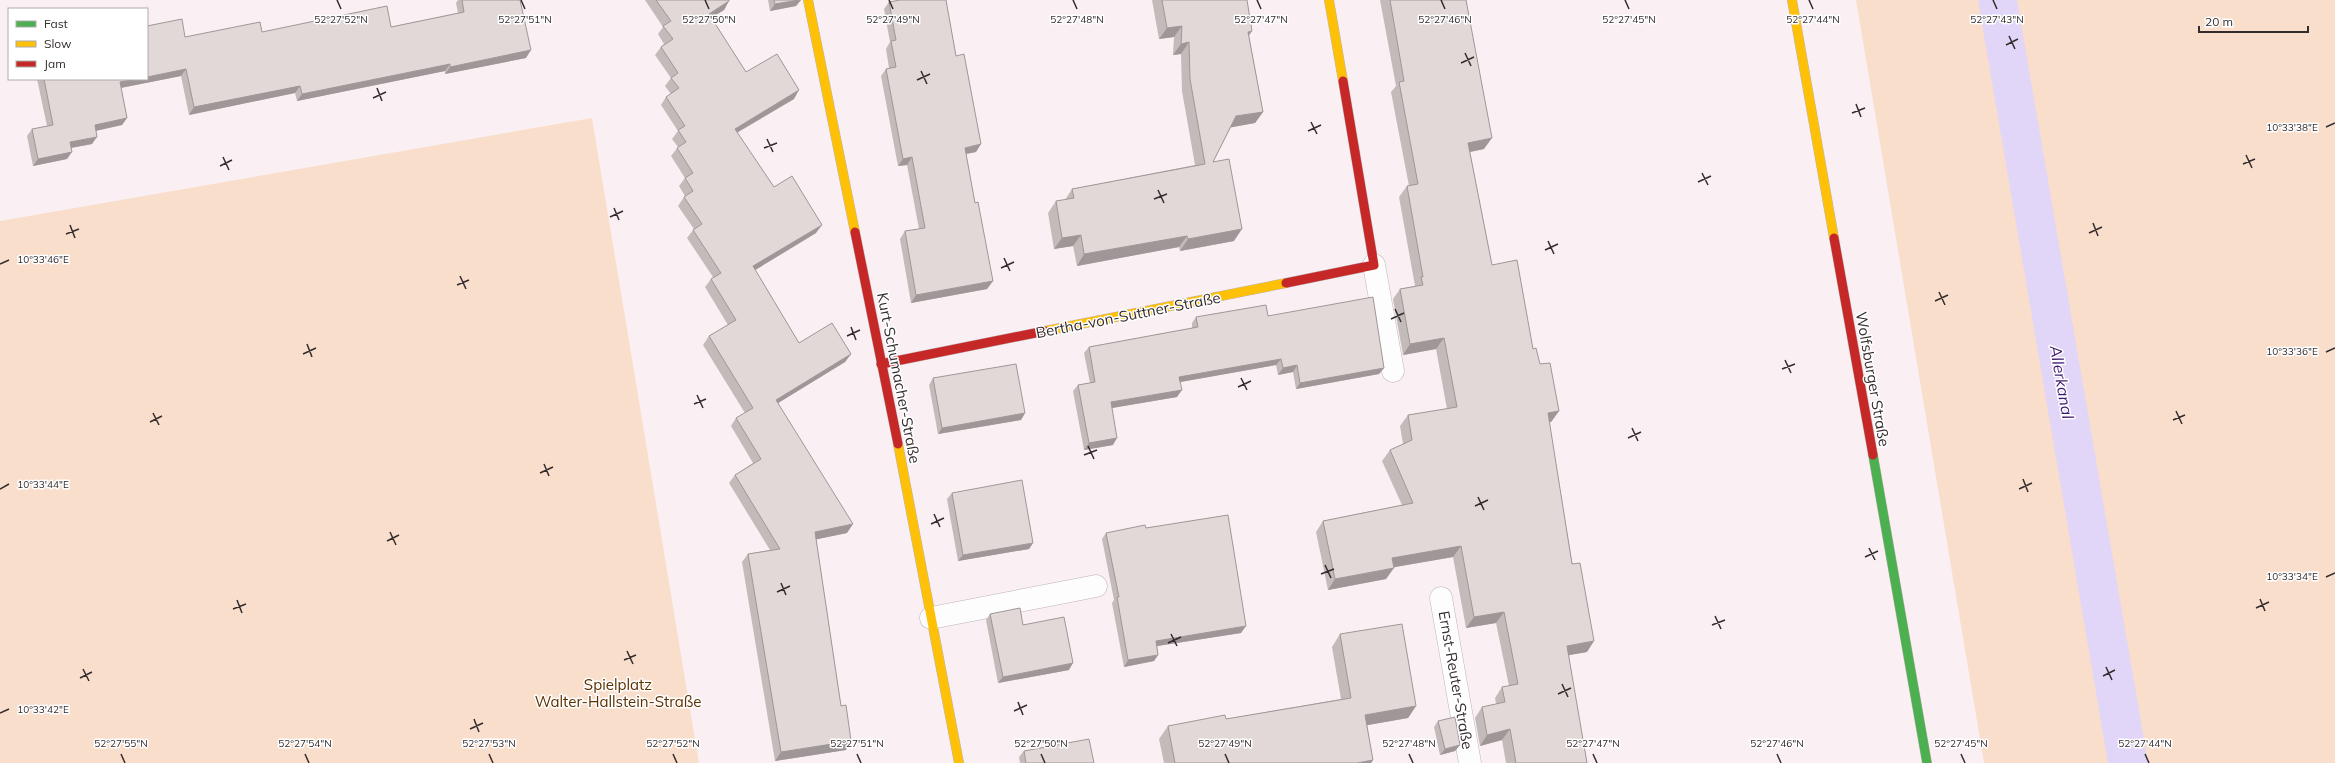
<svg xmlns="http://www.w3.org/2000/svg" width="2335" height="763" viewBox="0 0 2335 763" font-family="Mulish,sans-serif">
	<rect width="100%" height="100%" fill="#faf0f3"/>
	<g fill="#f9decc">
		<path d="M1856,0H2335V763H1984Z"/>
		<path d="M592,118L699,763H0V221Z"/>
	</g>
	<path fill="#e1d5f8" d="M1978,0H2017L2148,763H2108Z"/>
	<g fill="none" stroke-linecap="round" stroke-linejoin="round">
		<g stroke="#bcb3b6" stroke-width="23">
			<g id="lane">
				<path d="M1374,265L1393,371"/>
				<path d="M1441,598L1470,763"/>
				<path d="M931,618L1096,586"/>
			</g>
		</g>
		<g stroke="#bcb3b6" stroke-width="10">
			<path id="fast" d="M1873,455L1927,763"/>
		</g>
		<g stroke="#bcb3b6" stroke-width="10">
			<g id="slow">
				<path d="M808,0L855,232"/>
				<path d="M1329,0L1343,81"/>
				<path d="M1792,0L1834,238"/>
				<path d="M1045,331L1286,283"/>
				<path d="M898,444L959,763"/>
			</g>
		</g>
		<g stroke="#bcb3b6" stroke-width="10">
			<g id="jam">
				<path d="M855,232L898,444"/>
				<path d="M1834,238L1873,455"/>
				<path d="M1286,283L1374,265L1343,81"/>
				<path d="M881,364L1045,331"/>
			</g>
		</g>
		<use href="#lane" stroke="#fefdfd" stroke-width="22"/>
		<use href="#fast" stroke="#4caf50" stroke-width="9"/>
		<use href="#slow" stroke="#ffc107" stroke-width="9"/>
		<use href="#jam" stroke="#c62828" stroke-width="9"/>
	</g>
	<g fill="#c3baba">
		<path d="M458,0H520L526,58L445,74V71L297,101L295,93L189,115L181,76L121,88L127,118L122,125L96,131L92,144L71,148L67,159L33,166L27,136L32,129L47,126L37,79H147L185,37L262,32L391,27L458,13L456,3Z"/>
		<path d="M645,0H729L724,10L711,18L746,72L794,99L737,133L774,187L816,233L755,270L799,343L851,354L845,362L778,403L847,533L816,539L841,706L851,741L846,750L775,761L742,562L748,554L770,550L729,483L735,475L753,463L731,426L736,418L745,413L703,345L709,336L728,325L705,287L711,279L713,277L687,238L694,229L678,206L684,197L685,196L679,186L685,178L671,156L678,147L672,139L678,131L661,105L666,97L671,94L665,86L671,78L655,55L661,47L664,44L658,34L663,27Z"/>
		<path d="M768,0H801L796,6L770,11Z"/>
		<path d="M900,0H947H946L956,56L976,152L966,154L975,203L993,281L987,289L911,303L900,239L905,231L919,229L907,165L898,166L881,76L886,69L889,68L886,49L890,42L884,9L889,2Z"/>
		<path d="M1152,0H1247L1249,36L1263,112L1255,123L1231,127L1213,162L1234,241L1180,251L1179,247L1077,266L1073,246L1054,249L1048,213L1056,201L1065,200L1072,189L1195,165L1182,91L1181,54L1173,55L1174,37L1159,39Z"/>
		<path d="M1380,0H1466L1484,149L1470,152L1492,265L1533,349L1559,411L1551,422H1549L1587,652L1568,655L1587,763H1506L1502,740L1480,746L1475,718L1482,707L1496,704L1495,698L1502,687L1509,686L1496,623L1466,628L1453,557L1394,567L1386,579L1328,590L1316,532L1323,521L1402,505L1382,461L1390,450L1403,444L1400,426L1408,415L1447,409L1436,349L1403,355L1393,299L1400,289L1415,286L1399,197L1407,186H1409L1391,92L1396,86Z"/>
		<path d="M1268,316L1384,368L1379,374L1296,389L1293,372L1278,375L1276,365L1180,382L1177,397L1112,408L1113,445L1084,450L1073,391L1078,385L1090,383L1084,353L1089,347L1192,328V323L1196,317Z"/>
		<path d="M933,378L1025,413L1021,420L938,434L929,385Z"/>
		<path d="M952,493L1033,543L1029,549L958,561L947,499Z"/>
		<path d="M1146,528L1241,633L1157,646L1158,655L1154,661L1124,667L1112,603L1114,600L1102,539L1106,533Z"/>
		<path d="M990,614L1023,625L1069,670L998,683L986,620Z"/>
		<path d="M1340,634L1416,706L1408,718L1367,725L1373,760L1371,763H1164L1159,739L1168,726L1226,719L1341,699L1332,647Z"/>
		<path d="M1438,721L1460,745L1455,751L1440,755L1434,727Z"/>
		<path d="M1024,751L1094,763H1020L1019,757Z"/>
	</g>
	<g fill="#9f9797">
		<path d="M799,0H801L796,6L770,11L775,4Z"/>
		<path d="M729,1L724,10L703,23L709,14Z"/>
		<path d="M1182,26L1174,37L1159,39L1167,28Z"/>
		<path d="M1252,31L1244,43L1248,32Z"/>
		<path d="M1189,42L1181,54L1173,55L1181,44Z"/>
		<path d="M531,50L526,58L445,74L450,67Z"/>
		<path d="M450,64L445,71L297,101L302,94Z"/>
		<path d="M186,69L181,76L115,89L120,82L137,79H147V77Z"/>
		<path d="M300,86L295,93L189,115L194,107Z"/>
		<path d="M799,90L794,99L729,137L735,129Z"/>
		<path d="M1263,112L1255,123L1228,128L1236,116Z"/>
		<path d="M127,118L122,125L90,132L95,125Z"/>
		<path d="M97,137L92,144L65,149L70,142Z"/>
		<path d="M1492,138L1484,149L1460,154L1468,143Z"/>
		<path d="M981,144L976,152L960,155L965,148Z"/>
		<path d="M72,152L67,159L33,166L38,159Z"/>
		<path d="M912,157L907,165L898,166L903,159Z"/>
		<path d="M822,225L816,233L747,275L753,266Z"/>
		<path d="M1242,229L1234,241L1180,251L1188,239Z"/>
		<path d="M1081,235L1073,246L1054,249L1062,238Z"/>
		<path d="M1187,236L1179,247L1077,266L1084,254Z"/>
		<path d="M993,281L987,289L911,303L916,295Z"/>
		<path d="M1444,338L1436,349L1403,355L1410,344Z"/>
		<path d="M851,354L845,362L770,408L776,400Z"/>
		<path d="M1281,359L1276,365L1175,383L1179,377Z"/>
		<path d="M1297,365L1293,372L1278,375L1283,368Z"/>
		<path d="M1384,368L1379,374L1296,389L1300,383Z"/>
		<path d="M1182,390L1177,397L1106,409L1111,402Z"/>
		<path d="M1559,411L1551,422L1540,424L1548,413Z"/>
		<path d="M1025,413L1021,420L938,434L942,428Z"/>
		<path d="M1117,438L1113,445L1084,450L1089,443Z"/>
		<path d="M853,524L847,533L809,541L815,532Z"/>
		<path d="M1033,543L1029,549L958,561L963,555Z"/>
		<path d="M1461,546L1453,557L1384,569L1392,558Z"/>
		<path d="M1394,568L1386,579L1328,590L1335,579Z"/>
		<path d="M1504,612L1496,623L1466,628L1474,617Z"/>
		<path d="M1246,626L1241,633L1151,647L1156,641Z"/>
		<path d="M1594,641L1587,652L1559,657L1567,646Z"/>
		<path d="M1158,655L1154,661L1124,667L1128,660Z"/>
		<path d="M1073,663L1069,670L998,683L1003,677Z"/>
		<path d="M1416,706L1408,718L1357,727L1365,715Z"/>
		<path d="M1510,729L1502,740L1480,746L1487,735Z"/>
		<path d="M851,741L846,750L775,761L781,752Z"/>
		<path d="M1460,745L1455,751L1440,755L1445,749Z"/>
		<path d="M1373,760L1371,763H1357Z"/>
	</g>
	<g fill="#e3d8d8" stroke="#9f9797">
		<path d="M462,0H520L531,50L450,67V64L302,94L300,86L194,107L186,69L147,77V26L182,19L185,37L260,22L262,32L387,6L391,27L464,12Z"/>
		<path d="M656,0H729V1L709,14L746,72L777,54L799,90L735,129L774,187L792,176L822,225L753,266L799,343L832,323L851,354L776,400L853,524L815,532L841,706L846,705L851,741L781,752L748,554L780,549L735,475L761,459L736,418L753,408L709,336L736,320L711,279L721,273L693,230L702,224L684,197L693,191L685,178L693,173L677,148L686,142L678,130L685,126L666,97L679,88L671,78L678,73L661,47L673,39L663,26L671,21Z"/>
		<path d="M774,0H799L775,4Z"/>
		<path d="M900,0H946L956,56L964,54L981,144L965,148L975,203L978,202L993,281L916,295L905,231L925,228L912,157L903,159L886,69L896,67L891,41L896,40L889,2Z"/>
		<path d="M1162,0H1247L1252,31L1248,32L1263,112L1236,116L1213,162L1229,159L1242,229L1188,239L1187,236L1084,254L1081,235L1062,238L1056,201L1074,198L1072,189L1205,164L1190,79L1189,42L1181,44L1182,26L1167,28Z"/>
		<path d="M1390,0H1466L1492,138L1468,143L1492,265L1517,260L1533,349L1536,348L1540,364L1550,363L1559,411L1548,413L1572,564L1580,563L1594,641L1567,646L1587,763H1516L1510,729L1487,735L1482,707L1505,702L1502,687L1518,684L1504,612L1474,617L1461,546L1392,558L1394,568L1335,579L1323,521L1413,503L1390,450L1412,440L1408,415L1457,407L1444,338L1410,344L1400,289L1423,285L1421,277H1423L1407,186L1418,184L1399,82L1404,81Z"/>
		<path d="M44,79H137L120,82L127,118L95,125L97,137L70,142L72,152L38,159L32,129L53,125Z"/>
		<path d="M1373,297L1384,368L1300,383L1297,365L1283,368L1281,359L1179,377L1182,390L1111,402L1117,438L1089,443L1078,385L1095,382L1089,347L1198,327L1196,317L1266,305L1268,316Z"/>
		<path d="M1016,364L1025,413L942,428L933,378Z"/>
		<path d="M1022,480L1033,543L963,555L952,493Z"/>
		<path d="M1228,515L1246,626L1156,641L1158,655L1128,660L1117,597H1119L1106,533L1145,525L1146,528Z"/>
		<path d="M1020,608L1023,625L1064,617L1073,663L1003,677L990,614Z"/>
		<path d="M1402,624L1416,706L1365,715L1373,760L1357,763H1175L1168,726L1225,715L1226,719L1351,698L1340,634Z"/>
		<path d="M1455,717L1460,745L1445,749L1438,721Z"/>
		<path d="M1089,739L1094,763H1026L1024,751Z"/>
	</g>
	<path fill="none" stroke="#342b2d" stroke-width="1.5" d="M337,0L341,9M521,0L525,9M705,0L709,9M889,0L893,9M1073,0L1077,9M1257,0L1261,9M1441,0L1445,9M1625,0L1629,9M1809,0L1813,9M1993,0L1997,9M2009,36L2015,49M2006,45L2018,39M1465,53L1471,66M1461,63L1474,57M921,71L927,84M917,80L930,74M377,88L382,101M373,98L386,92M1856,104L1861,117M1852,113L1865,108M1311,122L1317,134M2326,127L2335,123M1308,131L1321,125M767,139L773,152M764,148L777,143M2246,155L2252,168M223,157L229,170M2243,164L2255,159M220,166L232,160M1702,173L1708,185M1698,182L1711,176M1158,190L1164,203M1154,199L1167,194M614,208L619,220M610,217L623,211M2093,223L2098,236M70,225L75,238M2089,233L2102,227M66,234L79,229M1548,241L1554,254M1545,250L1558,244M1004,258L1010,271M0,264L9,260M1001,268L1014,262M460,276L466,289M457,285L469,280M1939,292L1945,305M1935,301L1948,295M1395,309L1401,322M1391,319L1404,313M851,327L856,340M847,336L860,330M307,344L312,357M2326,352L2335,348M303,354L316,348M1785,360L1791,373M1782,369L1795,364M1241,378L1247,390M1238,387L1251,381M697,395L703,408M694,404L706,399M2176,411L2182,424M153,413L159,425M2173,420L2185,415M150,422L162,416M1632,428L1638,441M1628,438L1641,432M1088,446L1094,459M1084,455L1097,450M544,464L549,476M540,473L553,467M2023,479L2028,492M0,489L9,484M2019,489L2032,483M1478,497L1484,510M1475,506L1488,500M934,514L940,527M931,524L944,518M390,532L396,545M387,541L399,535M1869,548L1875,560M1865,557L1878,551M1325,565L1331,578M1321,574L1334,569M2326,577L2335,573M781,583L786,595M777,592L790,586M2260,599L2265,611M237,600L242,613M2256,608L2269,602M233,609L246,604M1715,616L1721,629M1712,625L1725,620M1171,634L1177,646M1168,643L1181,637M627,651L633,664M624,660L636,655M2106,667L2112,680M83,669L89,681M2103,676L2115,670M80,678L92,672M1562,684L1568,697M1558,694L1571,688M1018,702L1023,715M1014,711L1027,705M0,713L9,709M474,719L479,732M470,729L483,723M121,754L125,763M305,754L309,763M489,754L493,763M673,754L677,763M857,754L861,763M1041,754L1045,763M1225,754L1229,763M1409,754L1413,763M1593,754L1597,763M1777,754L1781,763M1961,754L1965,763M2145,754L2149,763"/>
	<g text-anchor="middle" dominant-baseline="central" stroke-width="3" stroke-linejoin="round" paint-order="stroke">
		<g font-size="15" fill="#342b2d" stroke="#fff">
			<text transform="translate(1128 315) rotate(-11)">Bertha-von-Suttner-Straße</text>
			<text transform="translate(899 378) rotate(79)">Kurt-Schumacher-Straße</text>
			<text transform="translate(1873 379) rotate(80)">Wolfsburger Straße</text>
			<text transform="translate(1456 680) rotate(80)">Ernst-Reuter-Straße</text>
		</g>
		<g font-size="15" fill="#5c3000" stroke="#fff">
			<text x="618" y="684">Spielplatz<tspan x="618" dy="17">Walter-Hallstein-Straße</tspan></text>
		</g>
		<g font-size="16" font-style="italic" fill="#3f1973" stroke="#fff">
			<text transform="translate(2062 382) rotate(80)">Allerkanal</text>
		</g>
	</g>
	<g font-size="10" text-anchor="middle" fill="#342b2d" stroke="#fff" stroke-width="3" stroke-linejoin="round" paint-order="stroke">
		<text x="341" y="23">52°27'52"N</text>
		<text x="709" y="23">52°27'50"N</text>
		<text x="1261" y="23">52°27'47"N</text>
		<text x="1445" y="23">52°27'46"N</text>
		<text x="1629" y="23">52°27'45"N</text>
		<text x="1997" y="23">52°27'43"N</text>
		<text x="525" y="23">52°27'51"N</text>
		<text x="893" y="23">52°27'49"N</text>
		<text x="1077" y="23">52°27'48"N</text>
		<text x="1813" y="23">52°27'44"N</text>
		<text x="2292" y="131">10°33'38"E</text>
		<text x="43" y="263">10°33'46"E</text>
		<text x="2292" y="355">10°33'36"E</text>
		<text x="43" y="488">10°33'44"E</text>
		<text x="2292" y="580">10°33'34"E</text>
		<text x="43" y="713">10°33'42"E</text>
		<text x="121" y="747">52°27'55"N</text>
		<text x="305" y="747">52°27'54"N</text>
		<text x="489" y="747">52°27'53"N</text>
		<text x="673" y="747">52°27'52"N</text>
		<text x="857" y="747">52°27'51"N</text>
		<text x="1041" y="747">52°27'50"N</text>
		<text x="1225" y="747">52°27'49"N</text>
		<text x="1409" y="747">52°27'48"N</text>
		<text x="1593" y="747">52°27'47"N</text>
		<text x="1777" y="747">52°27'46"N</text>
		<text x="1961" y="747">52°27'45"N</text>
		<text x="2145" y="747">52°27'44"N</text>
	</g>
	<rect x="8" y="8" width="140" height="72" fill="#ffffff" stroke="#aeaaab"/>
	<rect x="16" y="21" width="20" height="6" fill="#4caf50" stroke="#aeaaab"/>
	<text x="44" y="28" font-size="12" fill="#342b2d">Fast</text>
	<rect x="16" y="41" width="20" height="6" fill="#ffc107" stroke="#aeaaab"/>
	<text x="44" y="48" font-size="12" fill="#342b2d">Slow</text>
	<rect x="16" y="61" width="20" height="6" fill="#c62828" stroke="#aeaaab"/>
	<text x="44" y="68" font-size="12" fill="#342b2d">Jam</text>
	<path d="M2199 26v6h109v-6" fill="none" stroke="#342b2d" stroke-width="2"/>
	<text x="2205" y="26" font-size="12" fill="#342b2d" stroke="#ffffff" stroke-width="3" paint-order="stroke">20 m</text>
</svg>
